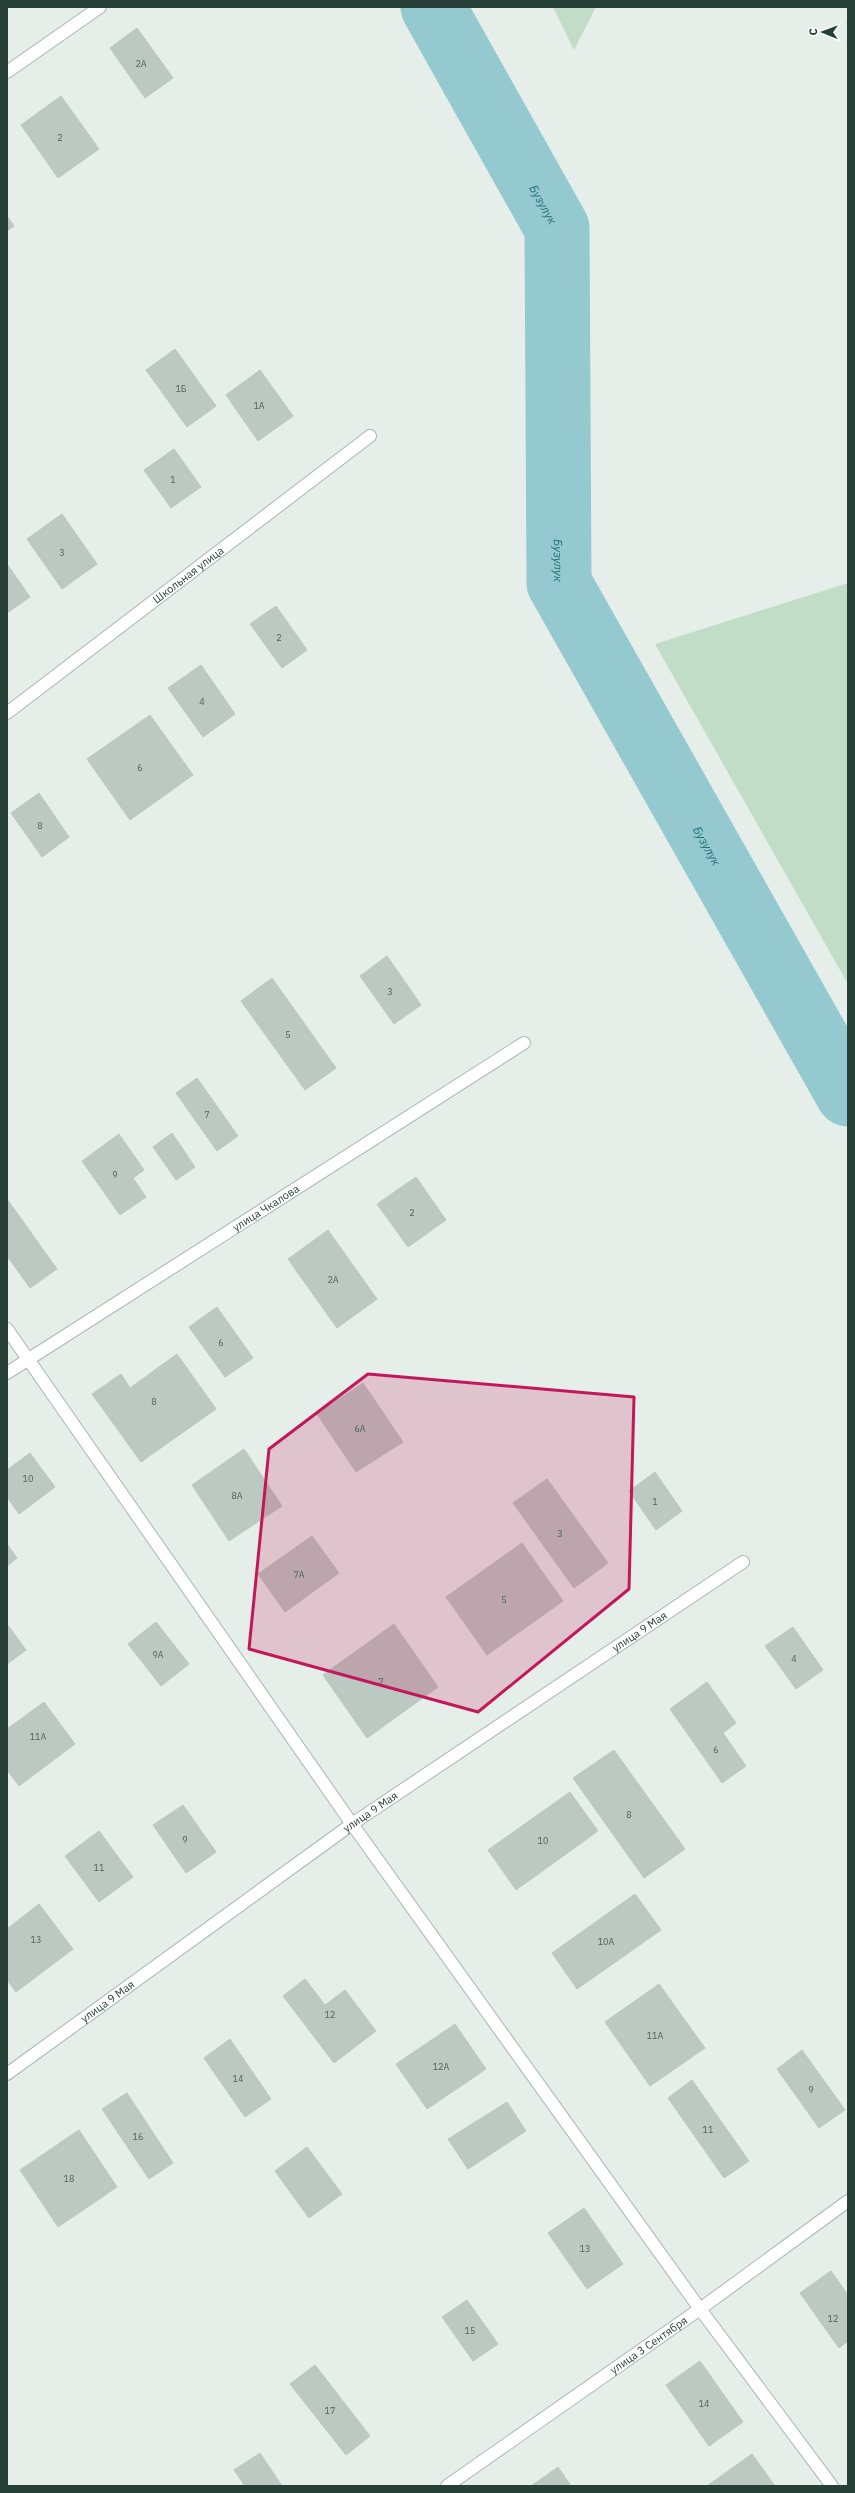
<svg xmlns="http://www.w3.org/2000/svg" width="855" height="2493" viewBox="0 0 855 2493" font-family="'IBM Plex Sans',sans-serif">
	<rect width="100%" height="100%" fill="#e6eeea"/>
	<g fill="#c1ddc7">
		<path d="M553,7H596L574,50Z"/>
		<path d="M848,583V984L655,644Z"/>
	</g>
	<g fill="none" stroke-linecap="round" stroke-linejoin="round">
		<path stroke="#93c9cf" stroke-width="65" id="s1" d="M433,7L557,228L559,583L848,1094"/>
	</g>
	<g fill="#bcc9c3" stroke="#b9c8c1">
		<path d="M137,28L173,78L145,98L110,48Z"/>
		<path d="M61,96L99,149L58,178L21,125Z"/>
		<path d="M7,216L14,226L7,231Z"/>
		<path d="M175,349L216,406L187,427L146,370Z"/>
		<path d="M260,370L293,416L258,441L226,395Z"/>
		<path d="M174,449L201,487L171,508L144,470Z"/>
		<path d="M62,514L97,564L62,589L27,539Z"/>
		<path d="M7,564L30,597L7,613Z"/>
		<path d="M276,606L307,650L282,668L250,624Z"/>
		<path d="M201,665L235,714L203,737L168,688Z"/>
		<path d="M150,715L193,775L130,820L87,759Z"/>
		<path d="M39,793L69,837L42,857L11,813Z"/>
		<path d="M387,956L421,1005L394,1024L360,976Z"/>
		<path d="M272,978L336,1068L305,1090L241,1001Z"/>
		<path d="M197,1078L238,1136L217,1151L176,1093Z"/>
		<path d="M172,1133L195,1167L176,1180L153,1147Z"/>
		<path d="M119,1134L144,1170L133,1178L146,1197L120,1215L82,1161Z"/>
		<path d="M416,1177L446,1220L408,1247L377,1204Z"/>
		<path d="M7,1199L57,1269L30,1288L7,1256Z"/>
		<path d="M328,1230L377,1299L337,1328L288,1259Z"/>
		<path d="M217,1307L253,1358L225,1377L189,1327Z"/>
		<path d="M177,1354L216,1409L141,1462L92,1394L121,1374L130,1388Z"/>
		<path d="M363,1383L403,1442L356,1472L317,1414Z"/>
		<path d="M244,1449L282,1506L229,1541L192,1485Z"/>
		<path d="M30,1453L55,1487L19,1514L7,1497V1470Z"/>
		<path d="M655,1472L682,1511L656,1530L629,1491Z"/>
		<path d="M547,1479L608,1563L574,1588L513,1503Z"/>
		<path d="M312,1536L339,1573L285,1612L258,1574Z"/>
		<path d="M522,1543L563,1601L487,1655L446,1597Z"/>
		<path d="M7,1544L17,1558L7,1566Z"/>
		<path d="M156,1622L189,1664L161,1686L128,1644Z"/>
		<path d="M7,1624L26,1650L7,1664Z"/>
		<path d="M394,1624L438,1687L367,1738L323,1675Z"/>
		<path d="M793,1627L823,1670L796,1689L765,1646Z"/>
		<path d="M707,1682L736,1723L723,1733L746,1766L722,1783L670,1709Z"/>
		<path d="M44,1702L75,1744L19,1786L7,1770V1729Z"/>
		<path d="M614,1750L685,1849L644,1878L573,1778Z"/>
		<path d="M570,1792L598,1831L516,1890L488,1850Z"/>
		<path d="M183,1805L216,1852L186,1873L153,1825Z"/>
		<path d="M99,1831L133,1877L99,1902L65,1856Z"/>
		<path d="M635,1894L661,1930L577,1989L552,1953Z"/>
		<path d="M39,1904L73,1949L16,1992L7,1980V1929Z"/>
		<path d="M305,1979L325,2005L345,1990L376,2031L334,2063L283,1996Z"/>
		<path d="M659,1984L705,2048L650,2086L605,2022Z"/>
		<path d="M455,2024L486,2069L427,2109L396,2064Z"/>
		<path d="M230,2039L271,2099L245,2117L204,2058Z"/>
		<path d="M802,2050L845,2110L819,2128L777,2069Z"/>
		<path d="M692,2080L749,2161L724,2178L668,2098Z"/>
		<path d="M127,2093L173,2163L149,2179L102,2109Z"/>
		<path d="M507,2102L526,2131L468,2169L448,2139Z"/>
		<path d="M79,2130L117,2187L58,2227L20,2170Z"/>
		<path d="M307,2147L342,2194L309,2218L275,2171Z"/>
		<path d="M584,2208L623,2264L587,2289L548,2233Z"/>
		<path d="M831,2271L848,2295V2341L839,2348L800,2293Z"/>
		<path d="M467,2300L498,2344L473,2361L442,2317Z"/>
		<path d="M700,2361L743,2422L709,2446L666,2385Z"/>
		<path d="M315,2365L370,2436L346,2455L290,2384Z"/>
		<path d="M260,2453L282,2486H245L234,2470Z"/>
		<path d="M752,2454L775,2486H707Z"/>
		<path d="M558,2467L571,2486H531Z"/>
	</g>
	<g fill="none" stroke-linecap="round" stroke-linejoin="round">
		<g stroke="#a9b6b1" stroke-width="14">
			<g id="minor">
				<path d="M7,72L100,7"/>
				<path id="s2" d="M7,713L370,436"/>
				<path d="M7,1329L352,1824L700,2309L832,2486"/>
				<path id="s3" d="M7,1373L524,1043"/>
				<path id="s4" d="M7,2074L352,1824L743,1562"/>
				<path id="s5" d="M447,2486L700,2309L848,2201"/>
			</g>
		</g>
		<use href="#minor" stroke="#fff" stroke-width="12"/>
	</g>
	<path fill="#c2185b" fill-opacity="0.2" stroke="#c2185b" stroke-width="3" stroke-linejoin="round" d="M368,1374L634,1397L629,1589L478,1712L249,1649L269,1449Z"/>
	<g text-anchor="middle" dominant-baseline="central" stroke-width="3.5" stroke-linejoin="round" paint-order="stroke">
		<g font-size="9" fill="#4c625a">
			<text x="141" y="63">2А</text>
			<text x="60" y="137">2</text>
			<text x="181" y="388">1Б</text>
			<text x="259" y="405">1А</text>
			<text x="173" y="479">1</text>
			<text x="62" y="552">3</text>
			<text x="279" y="637">2</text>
			<text x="202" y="701">4</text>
			<text x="140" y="767">6</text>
			<text x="40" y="825">8</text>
			<text x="390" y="991">3</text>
			<text x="288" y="1034">5</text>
			<text x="207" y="1114">7</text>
			<text x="115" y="1174">9</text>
			<text x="412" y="1212">2</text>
			<text x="333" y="1279">2А</text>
			<text x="221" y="1342">6</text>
			<text x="154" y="1401">8</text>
			<text x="360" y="1428">6А</text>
			<text x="28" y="1478">10</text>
			<text x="237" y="1495">8А</text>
			<text x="655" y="1501">1</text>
			<text x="560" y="1533">3</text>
			<text x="299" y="1574">7А</text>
			<text x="504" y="1599">5</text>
			<text x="158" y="1654">9А</text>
			<text x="794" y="1658">4</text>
			<text x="381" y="1681">7</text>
			<text x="38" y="1736">11А</text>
			<text x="716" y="1749">6</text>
			<text x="629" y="1814">8</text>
			<text x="185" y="1839">9</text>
			<text x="543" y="1840">10</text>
			<text x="99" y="1867">11</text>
			<text x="36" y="1939">13</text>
			<text x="606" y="1941">10А</text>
			<text x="330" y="2014">12</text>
			<text x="655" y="2035">11А</text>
			<text x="441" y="2066">12А</text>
			<text x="238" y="2078">14</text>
			<text x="811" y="2089">9</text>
			<text x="708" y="2129">11</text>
			<text x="138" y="2136">16</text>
			<text x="69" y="2178">18</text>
			<text x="585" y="2248">13</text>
			<text x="833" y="2318">12</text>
			<text x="470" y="2330">15</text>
			<text x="704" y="2403">14</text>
			<text x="330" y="2410">17</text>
		</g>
		<g font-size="11" fill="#264037" stroke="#f7fbf9">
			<text stroke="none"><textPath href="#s2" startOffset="228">Школьная улица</textPath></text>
			<text stroke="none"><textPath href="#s3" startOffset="307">улица Чкалова</textPath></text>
			<text stroke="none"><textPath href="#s4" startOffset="772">улица 9 Мая</textPath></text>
			<text stroke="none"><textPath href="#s4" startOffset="448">улица 9 Мая</textPath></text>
			<text stroke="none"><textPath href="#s4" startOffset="124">улица 9 Мая</textPath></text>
			<text stroke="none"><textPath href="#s5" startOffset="246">улица 3 Сентября</textPath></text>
		</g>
		<g font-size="12" font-style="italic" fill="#236f78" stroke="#f7fbf9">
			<text stroke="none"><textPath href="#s1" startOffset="226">Бузулук</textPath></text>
			<text stroke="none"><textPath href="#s1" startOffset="586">Бузулук</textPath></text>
			<text stroke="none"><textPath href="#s1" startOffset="910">Бузулук</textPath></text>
		</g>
	</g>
	<rect width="855" height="2493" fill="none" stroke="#264037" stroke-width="16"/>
	<g transform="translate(823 32) rotate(271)" stroke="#f7fbf9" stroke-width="3" paint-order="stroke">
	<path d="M0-3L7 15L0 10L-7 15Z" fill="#264037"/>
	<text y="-6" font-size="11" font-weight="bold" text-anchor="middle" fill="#264037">С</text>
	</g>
</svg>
